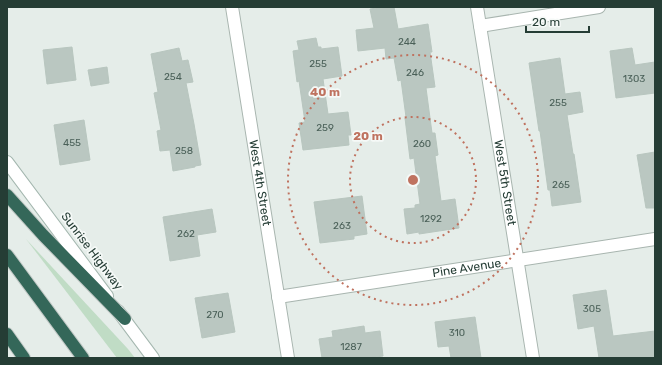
<svg xmlns="http://www.w3.org/2000/svg" width="662" height="365" viewBox="0 0 662 365" font-family="Rubik,sans-serif">
	<rect width="100%" height="100%" fill="#e5ede9"/>
	<path fill="#c0dcc5" d="M26,239L128,349L135,358H117Z"/>
	<g fill="#bac7c1" stroke="#b8c6bf">
		<path d="M383,7H394L398,29L428,24L432,52H430L435,87L426,88L432,133H435L438,155L435,156L441,201L455,199L459,228L419,234V232L407,234L404,209L415,208V205L420,204L414,158L410,159L405,118L406,117L401,80L398,81L394,58L386,59L385,48L358,51L356,30L374,28L370,9Z"/>
		<path d="M316,38L318,47H321V49L338,47L342,76L323,79L328,114L348,112L351,135H348L349,145L303,150L299,123L305,122L299,81L297,82L293,51L299,50L297,41Z"/>
		<path d="M72,47L76,80L47,84L43,50Z"/>
		<path d="M179,48L182,61L188,60L193,82L186,83L194,124L201,165L195,166V167L173,171L170,150L160,151L157,131L161,130L154,93L158,92L151,54Z"/>
		<path d="M632,48L635,65L655,62V93L616,98L610,51Z"/>
		<path d="M560,58L565,94L580,92L583,112L567,115L573,154H574L581,202L552,206L550,190H548L540,131H539L529,63Z"/>
		<path d="M107,67L109,83L91,86L88,70Z"/>
		<path d="M84,120L90,160L60,165L54,125Z"/>
		<path d="M655,152V208H646L637,155Z"/>
		<path d="M362,196L367,234L354,236V239L320,243L314,202Z"/>
		<path d="M212,209L216,232L197,235L200,256L170,261L163,217Z"/>
		<path d="M606,290L613,336L655,331V357L645,358H599L594,326L578,329L573,295Z"/>
		<path d="M228,293L235,332L202,338L195,298Z"/>
		<path d="M475,317L481,358H451L449,346L438,347L435,322Z"/>
		<path d="M364,326L365,333L380,331L383,356L368,358H322L319,339L333,337L332,331Z"/>
	</g>
	<g fill="none" stroke-linecap="round" stroke-linejoin="round">
		<g stroke="#a8b5af" stroke-width="14">
			<g id="minor">
				<path id="s1" d="M232,7L288,358"/>
				<path id="s2" d="M477,7L533,358"/>
				<path d="M480,26L599,7"/>
				<path id="s3" d="M278,297L655,239"/>
			</g>
		</g>
		<g stroke="#a4b7af" stroke-width="14">
			<g id="secondary">
				<path d="M7,162L107,296"/>
				<path d="M118,311L153,358"/>
			</g>
		</g>
		<g stroke="#c2c9c6" stroke-width="14">
			<g id="motorway">
				<path d="M7,195L43,235L125,319"/>
				<path d="M7,255L83,358"/>
				<path d="M7,334L24,358"/>
			</g>
		</g>
		<use href="#minor" stroke="#fff" stroke-width="12"/>
		<use href="#secondary" stroke="#fff" stroke-width="12"/>
		<use href="#motorway" stroke="#346759" stroke-width="12"/>
	</g>
	<g fill="none" stroke="#bf725f" stroke-width="2" stroke-dasharray="2 4">
		<circle cx="413" cy="180" r="63"/>
		<circle cx="413" cy="180" r="125"/>
	</g>
	<g text-anchor="middle" dominant-baseline="central" stroke-width="3.5" stroke-linejoin="round" paint-order="stroke">
		<g font-size="10" fill="#4a6058">
			<text x="407" y="42">244</text>
			<text x="318" y="64">255</text>
			<text x="415" y="73">246</text>
			<text x="173" y="77">254</text>
			<text x="634" y="79">1303</text>
			<text x="558" y="103">255</text>
			<text x="325" y="128">259</text>
			<text x="72" y="143">455</text>
			<text x="422" y="144">260</text>
			<text x="184" y="151">258</text>
			<text x="561" y="185">265</text>
			<text x="431" y="219">1292</text>
			<text x="342" y="226">263</text>
			<text x="186" y="234">262</text>
			<text x="592" y="309">305</text>
			<text x="215" y="315">270</text>
			<text x="457" y="333">310</text>
			<text x="351" y="347">1287</text>
		</g>
		<g font-size="12" fill="#253d35" stroke="#f5f9f7">
			<text stroke="none"><textPath href="#s2" startOffset="178">West 5th Street</textPath></text>
			<text stroke="none"><textPath href="#s1" startOffset="178">West 4th Street</textPath></text>
			<text transform="translate(92 251) rotate(53)">Sunrise Highway</text>
			<text stroke="none"><textPath href="#s3" startOffset="191">Pine Avenue</textPath></text>
		</g>
	</g>
	<circle cx="413" cy="180" r="6" fill="#bf725f" stroke="#f5f9f7" stroke-width="2"/>
	<g font-size="12" text-anchor="middle" font-weight="bold" fill="#bf725f" stroke="#f5f9f7" stroke-width="3.5" stroke-linejoin="round" paint-order="stroke">
		<text x="325" y="96">40 m</text>
		<text x="368" y="140">20 m</text>
	</g>
	<rect width="662" height="365" fill="none" stroke="#253d35" stroke-width="16"/>
	<path d="M526 26v6h63v-6" fill="none" stroke="#253d35" stroke-width="2"/>
	<text x="532" y="26" font-size="12" fill="#253d35" stroke="#f5f9f7" stroke-width="3" paint-order="stroke">20 m</text>
</svg>
